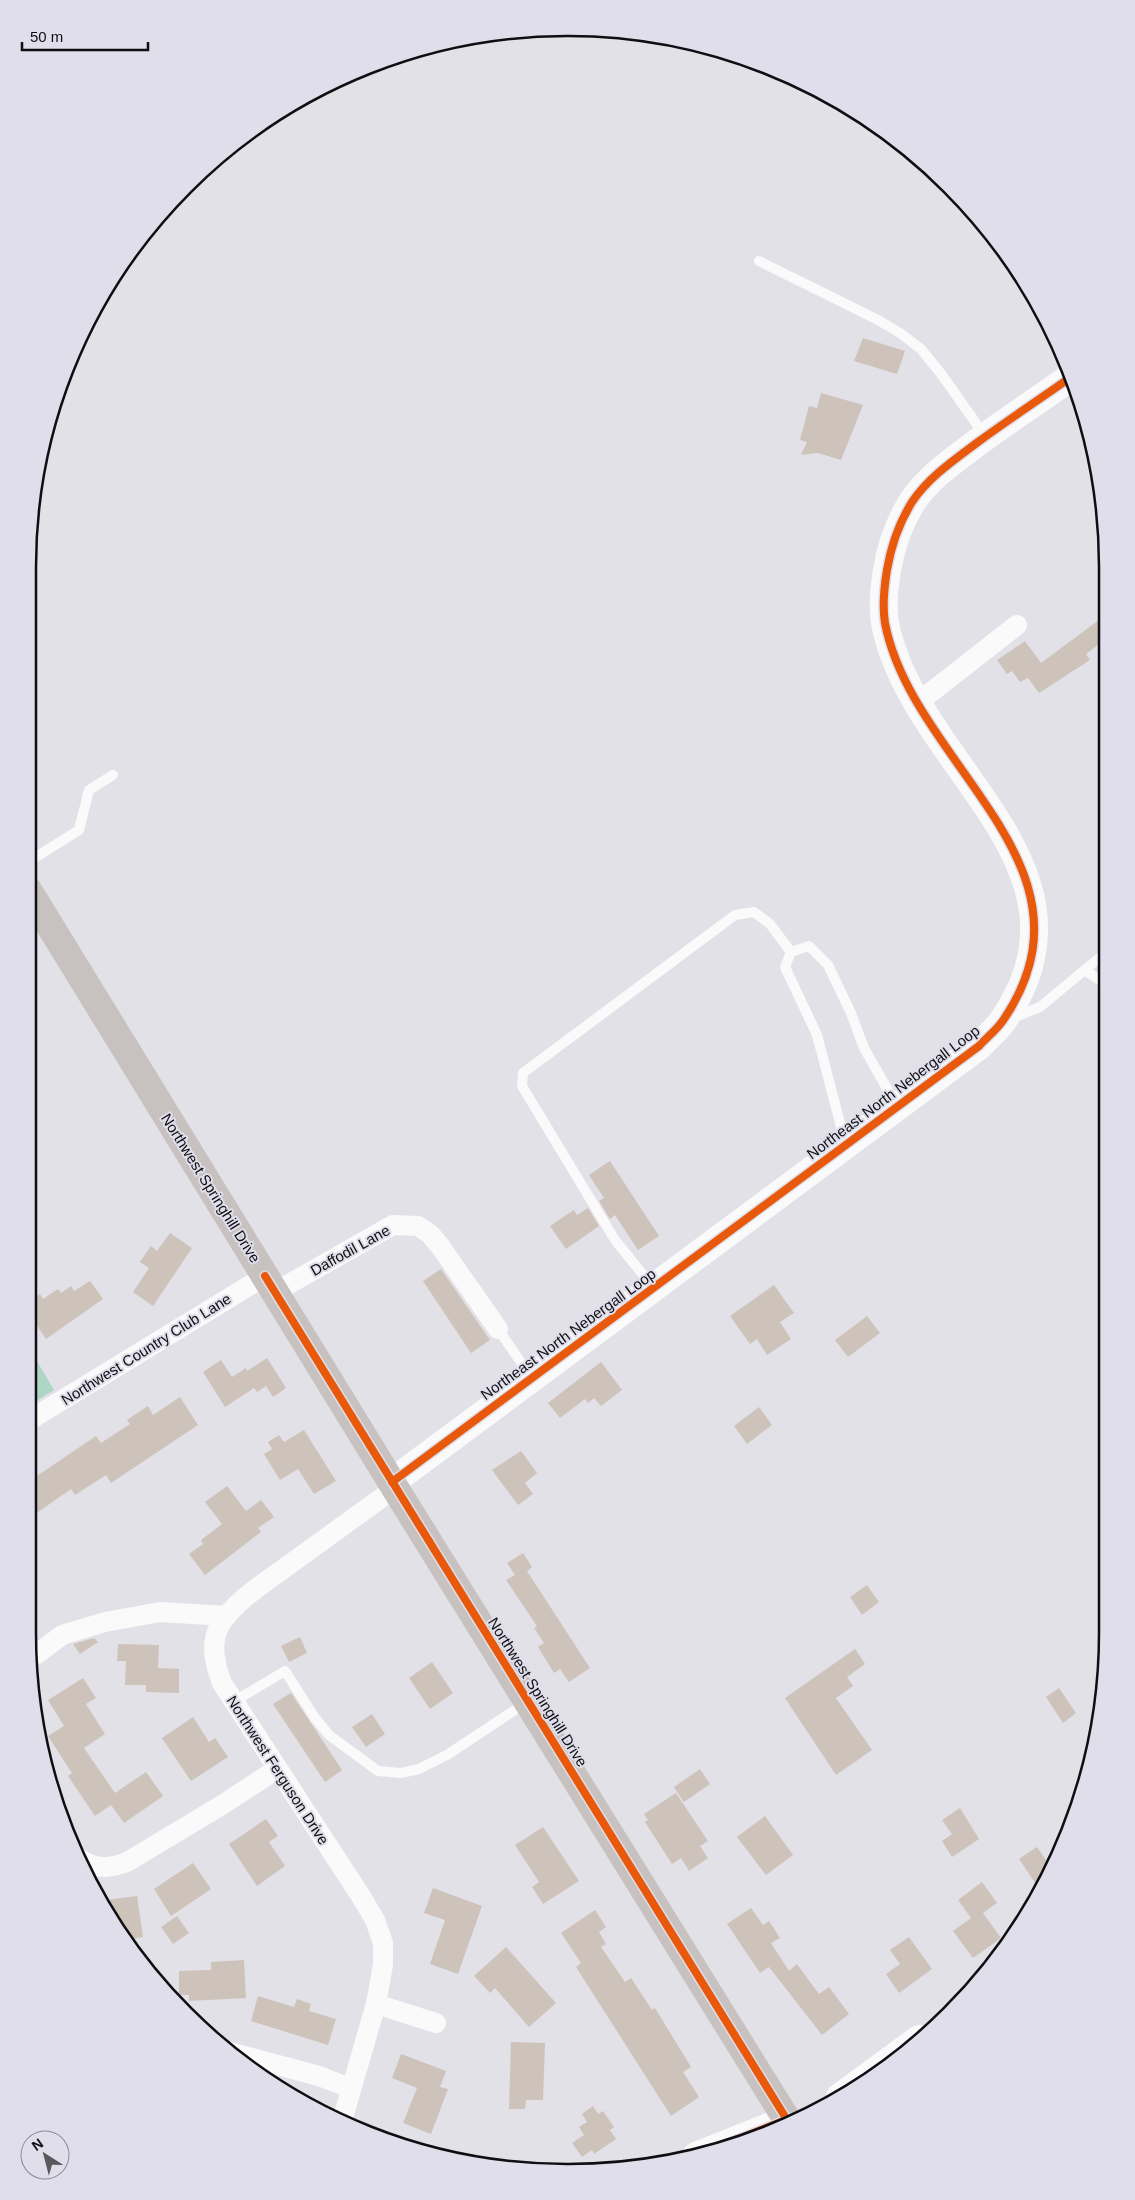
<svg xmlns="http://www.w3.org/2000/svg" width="1135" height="2200" viewBox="0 0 1135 2200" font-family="Helvetica,sans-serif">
	<rect width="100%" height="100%" fill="#e1e1e7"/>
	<path fill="#aed6c5" d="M28,1346L54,1390L28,1406Z"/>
	<g fill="#cec3ba">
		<path d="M863,338L905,351L897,374L854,361Z"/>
		<path d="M821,393L863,405L841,460L818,453L801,455L807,442L800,440L809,406L817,408Z"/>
		<path d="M1103,617V641L1086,654L1090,660L1039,693L1028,678L1020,682L1012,671L1007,674L997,660L1025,641L1041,663Z"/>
		<path d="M610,1161L659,1236L638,1250L615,1215L610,1219L599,1201L604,1198L589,1175Z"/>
		<path d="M588,1208L599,1226L566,1249L550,1226L574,1210L577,1215Z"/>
		<path d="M170,1233L192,1248L153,1306L133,1292L149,1268L140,1262L151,1246L157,1251Z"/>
		<path d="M441,1269L490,1340L471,1353L423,1281Z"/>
		<path d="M90,1281L103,1299L46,1339L28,1312V1302L40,1294L43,1299L58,1289L61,1293L71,1286L74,1291Z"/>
		<path d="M774,1285L794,1313L780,1322L791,1339L767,1355L757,1339L750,1344L730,1316Z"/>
		<path d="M867,1316L880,1333L848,1357L835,1340Z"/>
		<path d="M267,1358L286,1388L273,1397L266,1386L257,1392L254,1388L225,1407L203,1372L221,1360L232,1377L246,1368L247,1371Z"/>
		<path d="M601,1362L622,1390L601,1406L594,1398L588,1403L585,1399L560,1418L548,1403Z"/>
		<path d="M180,1397L198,1425L111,1483L106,1475L75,1495L71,1489L28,1519V1482L96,1436L101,1443L130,1424L127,1420L148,1406L153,1415Z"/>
		<path d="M759,1407L772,1425L747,1444L734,1426Z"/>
		<path d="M304,1430L336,1481L314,1494L298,1469L280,1480L264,1454L272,1449L268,1442L279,1435L284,1442Z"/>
		<path d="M521,1451L537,1473L525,1483L533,1494L518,1505L492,1470Z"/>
		<path d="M227,1486L246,1511L261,1500L274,1517L258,1528L261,1532L205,1575L189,1554L203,1544L201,1540L222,1524L205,1502Z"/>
		<path d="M523,1553L532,1567L527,1571L590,1668L569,1682L560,1669L554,1673L538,1647L544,1643L534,1628L537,1626L506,1580L515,1575L507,1563Z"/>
		<path d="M867,1585L879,1602L862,1615L850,1597Z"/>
		<path d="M300,1637L307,1653L289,1662L281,1646Z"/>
		<path d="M94,1638L98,1642L80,1654L73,1644Z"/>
		<path d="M118,1644L159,1645L158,1668L179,1669V1693L146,1692V1685H125L126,1661H117Z"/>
		<path d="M855,1649L865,1664L847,1677L853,1686L836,1698L872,1750L836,1775L785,1698Z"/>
		<path d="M432,1662L453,1693L430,1709L409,1678Z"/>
		<path d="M83,1678L96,1698L86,1704L105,1734L84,1748L115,1793L146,1772L163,1796L124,1823L111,1805L95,1816L68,1776L72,1773L48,1736L64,1726L48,1700Z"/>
		<path d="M1059,1688L1076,1713L1063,1723L1046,1697Z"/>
		<path d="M291,1693L342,1770L325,1782L273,1704Z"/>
		<path d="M372,1714L385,1734L366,1747L352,1727Z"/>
		<path d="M193,1717L209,1742L215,1738L228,1757L191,1781L162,1738Z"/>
		<path d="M700,1769L710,1784L684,1802L674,1787Z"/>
		<path d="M676,1793L708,1841L700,1846L708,1858L689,1871L681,1858L672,1864L645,1822L648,1820L644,1814Z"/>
		<path d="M960,1808L979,1839L952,1857L942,1841L952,1834L942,1820Z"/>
		<path d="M765,1816L793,1855L766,1875L737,1837Z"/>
		<path d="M266,1819L278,1836L269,1842L285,1866L257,1886L229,1844Z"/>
		<path d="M543,1827L579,1881L543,1904L532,1887L539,1882L515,1845Z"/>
		<path d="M1037,1847L1052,1869L1040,1890L1019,1859Z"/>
		<path d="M193,1863L211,1889L171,1916L154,1889Z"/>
		<path d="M982,1882L997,1903L983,1913L1001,1938L973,1958L953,1931L971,1918L958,1900Z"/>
		<path d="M433,1888L482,1906L458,1974L430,1964L445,1920L424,1913Z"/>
		<path d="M137,1896L143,1937L125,1940L99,1901Z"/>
		<path d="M751,1908L763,1925L769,1921L780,1938L771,1943L789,1971L797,1964L819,1994L829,1987L849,2014L822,2035L769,1967L760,1973L727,1924Z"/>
		<path d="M595,1910L606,1927L599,1932L606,1944L601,1947L625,1982L631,1978L652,2010L655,2008L691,2067L683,2072L699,2097L671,2116L576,1967L581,1963L561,1933Z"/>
		<path d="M177,1916L189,1933L173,1944L161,1927Z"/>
		<path d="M909,1937L932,1969L899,1993L886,1974L900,1964L890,1950Z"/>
		<path d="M506,1947L556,2003L529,2027L495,1988L490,1993L474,1976Z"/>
		<path d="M244,1960L246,1998L189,2001V1995H179V1971L211,1970V1962Z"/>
		<path d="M258,1996L294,2007L297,1999L311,2004L309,2011L336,2019L328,2045L251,2021Z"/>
		<path d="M511,2042L545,2043L543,2100H526L525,2109H509Z"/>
		<path d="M401,2054L446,2071L440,2087L448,2089L431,2134L403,2123L417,2088L392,2078Z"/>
		<path d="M593,2106L598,2114L603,2111L614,2127L610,2130L616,2139L594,2154L592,2150L582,2157L572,2143L584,2135L579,2127L587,2122L582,2114Z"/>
	</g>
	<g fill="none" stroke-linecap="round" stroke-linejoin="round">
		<g stroke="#fafafb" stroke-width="10">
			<path d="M759,261L878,320L900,333L921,349L942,375L985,436"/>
			<path d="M28,862L79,830L89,790L113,775"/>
			<path d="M1086,971L1104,983"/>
			<path d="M1010,1019L1040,1007L1104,954"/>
			<path d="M845,1142L817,1035L785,967L791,952L809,946L828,965L851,1013L864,1048L897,1106"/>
			<path d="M653,1287L615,1240L522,1086L523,1073L735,915L754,912L770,924L791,952"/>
			<path d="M498,1329L531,1377"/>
			<path d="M233,1702L285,1671L315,1718L329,1735L378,1771L401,1773L419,1769L447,1755L527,1702"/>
		</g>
		<g stroke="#fafafb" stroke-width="20">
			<path d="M916,704L1017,625"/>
			<path d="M275,1292L393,1225L418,1226L430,1234L440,1246L498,1329"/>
			<path d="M28,1421L265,1276"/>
			<path d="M37,1654L62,1635L105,1622L160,1612L226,1616"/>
			<path d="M80,1859C96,1870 111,1868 127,1862L222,1805L277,1769"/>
			<path d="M376,2004L436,2023"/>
			<path d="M229,2052L319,2076L350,2088"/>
			<path d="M342,2121L376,2004L383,1965V1943L375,1920L362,1898L222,1683C215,1665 210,1645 219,1627C232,1602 270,1579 293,1562C327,1537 361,1513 395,1488"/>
		</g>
		<g stroke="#fafafb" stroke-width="28">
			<path d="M392,1482L979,1046C987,1037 998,1029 1004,1019C1108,864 912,765 885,623C882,605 884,588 887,570C891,546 899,523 912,502C929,477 954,460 978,442C1008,420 1040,399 1071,377"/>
			<path d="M840,2097L919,2039"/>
			<path d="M696,2156L786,2120"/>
		</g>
		<path stroke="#c7c1bf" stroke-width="28" d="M28,890L395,1488L789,2123"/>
		<g stroke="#dfdeea" stroke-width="11">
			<g id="cycleway">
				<path d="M265,1276L789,2123"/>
				<path d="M392,1482L979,1046C987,1037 998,1029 1004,1019C1108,864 912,765 885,623C882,605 884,588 887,570C891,546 899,523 912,502C929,477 954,460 978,442C1008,420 1040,399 1071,377"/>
				<path d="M696,2156L786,2120"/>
			</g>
		</g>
		<use href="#cycleway" stroke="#e8590c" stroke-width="8"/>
	</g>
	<g text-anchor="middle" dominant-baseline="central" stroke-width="4" stroke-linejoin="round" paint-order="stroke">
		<g font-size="15" fill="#0f0f13" stroke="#dfdeea">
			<text transform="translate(893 1092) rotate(-37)">Northeast North Nebergall Loop</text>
			<text transform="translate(211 1188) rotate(58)">Northwest Springhill Drive</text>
			<text transform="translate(350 1250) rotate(-29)">Daffodil Lane</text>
			<text transform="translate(568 1334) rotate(-36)">Northeast North Nebergall Loop</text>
			<text transform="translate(146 1349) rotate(-32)">Northwest Country Club Lane</text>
			<text transform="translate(538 1692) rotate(58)">Northwest Springhill Drive</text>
			<text transform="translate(278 1770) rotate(57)">Northwest Ferguson Drive</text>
		</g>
	</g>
	<path d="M0 0H1135V2200H0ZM567 36H568A531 531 0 0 1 1099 567V1633A531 531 0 0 1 568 2164H567A531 531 0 0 1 36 1633V567A531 531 0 0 1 567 36Z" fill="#dfdeea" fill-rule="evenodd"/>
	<path fill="none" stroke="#0f0f13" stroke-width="2.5" d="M567 36H568A531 531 0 0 1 1099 567V1633A531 531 0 0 1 568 2164H567A531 531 0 0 1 36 1633V567A531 531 0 0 1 567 36Z"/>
	<g transform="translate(45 2155) rotate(324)"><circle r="24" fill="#dfdeea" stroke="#8c8b94"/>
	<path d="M0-4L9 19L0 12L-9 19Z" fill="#58585d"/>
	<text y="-8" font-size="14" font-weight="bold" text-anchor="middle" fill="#0f0f13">N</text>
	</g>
	<path d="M22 42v8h126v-8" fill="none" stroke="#0f0f13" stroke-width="2.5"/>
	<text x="30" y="42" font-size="15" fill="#0f0f13" stroke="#dfdeea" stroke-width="4" paint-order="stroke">50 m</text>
</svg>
